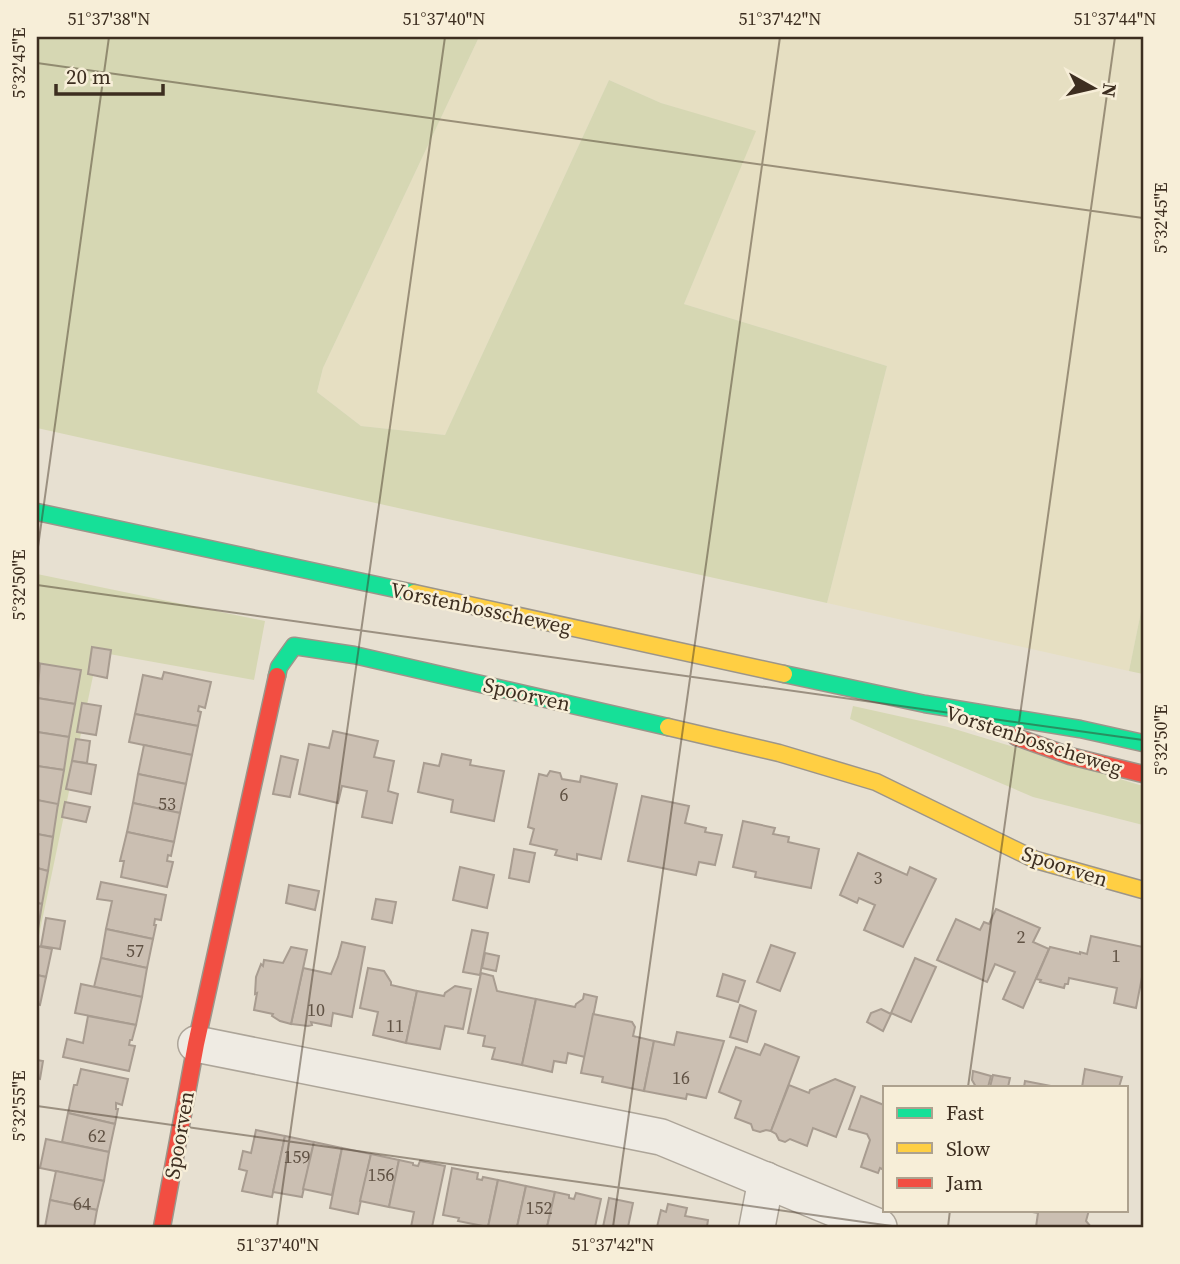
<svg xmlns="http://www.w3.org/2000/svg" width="1180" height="1264" viewBox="0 0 1180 1264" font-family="'Source Serif 4',serif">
	<rect width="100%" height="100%" fill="#e7e0d1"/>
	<path fill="#e6dfc2" d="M479,37H1143V602L1129,671L827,603L887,366L684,304L755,132L661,103L609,80L445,435L361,426L317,392L323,368Z"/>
	<g fill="#d6d7b3">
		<path d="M37,37H479L323,368L317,392L361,426L445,435L609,80L661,103L756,131L684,304L887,366L827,603L37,428Z"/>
		<path d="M37,574L265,621L254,680L98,652L37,945Z"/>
		<path d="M1143,602V674L1129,671Z"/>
		<path d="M853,706L948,727L1143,786V825L1033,797L850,719Z"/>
	</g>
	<g fill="#cbbfb2" stroke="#a89c90" stroke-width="2">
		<path d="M92,647L111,650L107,678L88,674Z"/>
		<path d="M37,663L81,670L75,704L37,698L40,664Z"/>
		<path d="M164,672L211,682L205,708L199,706L198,711L201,712L198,726L135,714L143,675L162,679Z"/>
		<path d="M37,698L75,704L69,737L37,732Z"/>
		<path d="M82,703L101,706L96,735L77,732Z"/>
		<path d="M135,714L198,726L192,755L129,742Z"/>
		<path d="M333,731L378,741L374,757L394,761L388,791L398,794L392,823L362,817L367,791L342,786L338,803L299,794L309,744L329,748Z"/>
		<path d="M37,732L69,737L64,770L37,766Z"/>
		<path d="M76,739L90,741L87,763L72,761Z"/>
		<path d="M144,745L192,755L186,784L138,774Z"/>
		<path d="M442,754L471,760L470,765L504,771L494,821L451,812L453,800L418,792L424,763L439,766Z"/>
		<path d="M281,756L298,760L290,797L273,794Z"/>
		<path d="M72,761L96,765L91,794L66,789Z"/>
		<path d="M37,766L64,770L58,805L37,800Z"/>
		<path d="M550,771L560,773L562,779L580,782L581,776L617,784L601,859L577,854V860L555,855L557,850L530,844L534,829L528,827L539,774L547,776Z"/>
		<path d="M138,774L186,784L180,813L133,803Z"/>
		<path d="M642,796L689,806L685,823L706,828L705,832L722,835L715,865L699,862L696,875L628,861Z"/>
		<path d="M37,800L58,804L53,837L37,834Z"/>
		<path d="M65,802L90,807L86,822L62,817Z"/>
		<path d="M133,803L180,813L174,842L127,832Z"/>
		<path d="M743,821L775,828L773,834L789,837L788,842L819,849L811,888L755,877L756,872L733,867Z"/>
		<path d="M127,832L174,842L171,856L168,855L167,861L173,862L167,887L121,877L124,861H120Z"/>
		<path d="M37,834L53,837L48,871L37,868Z"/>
		<path d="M514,849L535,853L529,882L509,878Z"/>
		<path d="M858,853L907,875L910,867L936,879L903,947L864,930L875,905L859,898L857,903L840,895Z"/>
		<path d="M460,867L494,875L487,908L453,900Z"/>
		<path d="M37,868L48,871L42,904L37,903Z"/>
		<path d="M101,882L166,895L161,920L155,919L154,925H156L153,939L106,929L112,901L97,899Z"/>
		<path d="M289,885L319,891L315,910L286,903Z"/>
		<path d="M376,899L396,902L392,923L372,919Z"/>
		<path d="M37,903L42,904L37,935Z"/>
		<path d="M996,909L1040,928L1033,942L1049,949L1023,1008L1003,999L1015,972L995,964L987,982L937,960L956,919L980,930L984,922L989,924Z"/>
		<path d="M46,918L65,921L60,949L41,946Z"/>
		<path d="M106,929L153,939L147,968L101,958Z"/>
		<path d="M472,930L488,933L480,975L463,972Z"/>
		<path d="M1091,936L1143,947V972L1136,1008L1114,1003L1117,988L1069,978L1068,984H1065L1064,988L1040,982L1041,980L1036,979L1050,947L1080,954V952L1087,954Z"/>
		<path d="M342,942L365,947L352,1017L333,1013L331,1026L311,1022L312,1025L308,1026L291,1024L303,968L331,974L338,957Z"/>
		<path d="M771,945L795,953L780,991L757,982Z"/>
		<path d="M37,946L52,949L46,977L37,975Z"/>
		<path d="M291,947L307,950L291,1024L280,1021L272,1016L273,1014L254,1010L257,993L255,994L256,977L261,964L263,966L264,960L283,963Z"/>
		<path d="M485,953L499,956L496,971L482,968Z"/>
		<path d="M101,958L147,968L142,997L94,987Z"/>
		<path d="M915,958L936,967L911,1022L891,1013Z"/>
		<path d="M368,968L384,971L391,982V985L417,991L406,1043L373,1035L378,1012L360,1008Z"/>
		<path d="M481,973L493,976L497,991L536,999L522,1065L492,1059L495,1048L483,1046L485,1036L468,1033Z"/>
		<path d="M723,974L745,981L738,1002L717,996Z"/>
		<path d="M37,975L46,977L40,1005L37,1004Z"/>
		<path d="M81,984L142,997L136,1025L75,1013Z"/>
		<path d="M455,986L471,989L463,1029L445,1026L440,1049L406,1043L417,991L444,996L445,993Z"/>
		<path d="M584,994L597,997L585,1057L568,1053L566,1063L554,1061L552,1072L522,1065L536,999L575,1007L576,1004L583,999Z"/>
		<path d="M740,1005L756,1011L747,1042L730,1037Z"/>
		<path d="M881,1009L891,1014L883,1031L867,1022L871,1013Z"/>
		<path d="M593,1014L632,1022L635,1027L633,1036L654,1041L644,1091L602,1082L603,1077L581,1073Z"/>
		<path d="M88,1016L136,1025L132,1040H130L129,1045L135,1046L129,1071L63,1057L67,1039L83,1043Z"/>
		<path d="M677,1032L724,1041L706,1098L687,1094L686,1099L644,1091L654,1041L674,1045Z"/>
		<path d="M765,1044L799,1057L771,1131L766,1130L760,1132L753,1130L751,1124L735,1118L741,1101L719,1092L736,1047L760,1055Z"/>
		<path d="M37,1060L43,1061L40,1079L37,1078Z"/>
		<path d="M81,1069L128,1079L122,1105L116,1103V1109H118L115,1124L68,1113L74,1085H77Z"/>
		<path d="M1085,1069L1122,1077L1119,1087H1082Z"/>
		<path d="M973,1071L991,1076L988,1087H976L972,1080Z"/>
		<path d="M993,1075L1010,1078L1008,1087H990Z"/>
		<path d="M835,1079L855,1087L836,1137L813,1128L807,1146L790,1139L785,1142L779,1140L776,1134L771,1131L789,1085L809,1093L810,1090Z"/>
		<path d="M1025,1081L1056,1087H1024Z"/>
		<path d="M861,1096L884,1105V1170L880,1168L878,1173L861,1167L870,1140L867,1134L849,1129Z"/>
		<path d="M68,1113L115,1124L109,1152L62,1142Z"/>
		<path d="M256,1130L285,1136L272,1197L242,1191L247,1171L239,1169L243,1151L251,1153Z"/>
		<path d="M285,1136L314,1142L302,1197L273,1192Z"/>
		<path d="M46,1139L109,1152L104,1181L40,1168Z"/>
		<path d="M314,1142L342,1148L332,1195L303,1189Z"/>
		<path d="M342,1148L371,1154L358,1214L330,1208Z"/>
		<path d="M371,1154L399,1160L389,1207L360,1201Z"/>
		<path d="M399,1160L413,1163V1165L418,1166L420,1161L445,1166L432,1227H411L414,1212L389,1207Z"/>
		<path d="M452,1168L478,1173L477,1179L482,1180L483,1177L498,1180L488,1227L458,1221L459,1218L443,1215Z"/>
		<path d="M56,1171L104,1181L97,1210L50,1200Z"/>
		<path d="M498,1180L526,1186L517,1227H488Z"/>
		<path d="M526,1186L555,1192L547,1227H517Z"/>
		<path d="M555,1192L569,1195V1198L574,1199L576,1193L601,1199L595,1227H547Z"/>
		<path d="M609,1198L633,1203L628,1227H603Z"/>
		<path d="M50,1200L97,1210L94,1227H45Z"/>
		<path d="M668,1204L687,1208L685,1216L708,1220L707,1227H657L661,1210L666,1212Z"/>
		<path d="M1021,1210H1089L1086,1221L1091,1227H1036L1038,1213Z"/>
	</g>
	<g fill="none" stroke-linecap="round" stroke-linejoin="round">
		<g stroke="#ada599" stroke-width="38">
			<g id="street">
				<path d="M196,1044L661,1137L879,1227"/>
				<path d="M757,1227L766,1180"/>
			</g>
		</g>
		<g stroke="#9c958a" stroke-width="19">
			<g id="fast">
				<path d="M37,512L414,593"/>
				<path d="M784,674L925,704L1080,729L1143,743"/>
				<path d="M277,676L279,667L294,646L354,655L668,727"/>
			</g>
		</g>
		<g stroke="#9c958a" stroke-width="19">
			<g id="slow">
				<path d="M414,593L784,674"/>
				<path d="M668,727L779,753L876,782L1036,860L1143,890"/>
			</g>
		</g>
		<g stroke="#9c958a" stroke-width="19">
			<g id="jam">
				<path d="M1016,737L1070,756L1143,774"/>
				<path d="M162,1227L196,1044L277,676"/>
			</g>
		</g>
		<use href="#street" stroke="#efebe3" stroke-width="35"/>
		<use href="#fast" stroke="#16e098" stroke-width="16"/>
		<use href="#slow" stroke="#ffcf43" stroke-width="16"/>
		<use href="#jam" stroke="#f24e42" stroke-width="16"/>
	</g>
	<path fill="none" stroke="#3d2e20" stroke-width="2" stroke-opacity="0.45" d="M37,63L1143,218M37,554L109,37M37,585L1143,740M968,1087L1115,37M37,1106L899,1227M277,1227L445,37M613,1227L780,37M948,1227L950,1210"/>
	<g text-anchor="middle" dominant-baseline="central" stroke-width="5" stroke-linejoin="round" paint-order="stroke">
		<g font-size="18" fill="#605244">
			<text x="564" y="794">6</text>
			<text x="167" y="803">53</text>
			<text x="878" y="877">3</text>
			<text x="1021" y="936">2</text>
			<text x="135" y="950">57</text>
			<text x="1116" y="955">1</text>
			<text x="316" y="1009">10</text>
			<text x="395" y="1025">11</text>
			<text x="681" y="1077">16</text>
			<text x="97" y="1135">62</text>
			<text x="297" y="1156">159</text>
			<text x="381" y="1174">156</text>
			<text x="82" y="1203">64</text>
			<text x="539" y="1207">152</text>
		</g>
		<g font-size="21" fill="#3d2e20" stroke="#f7eed8">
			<text transform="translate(481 608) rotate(12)">Vorstenbosscheweg</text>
			<text transform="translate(527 694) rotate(13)">Spoorven</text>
			<text transform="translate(1034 740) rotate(18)">Vorstenbosscheweg</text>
			<text transform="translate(1065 866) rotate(18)">Spoorven</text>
			<text transform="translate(179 1135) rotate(-80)">Spoorven</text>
		</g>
	</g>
	<rect width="1180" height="1264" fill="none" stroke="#f7eed8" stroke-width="77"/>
	<rect x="883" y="1086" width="245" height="126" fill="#f7eed8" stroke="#ada18e" stroke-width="2"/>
	<rect x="897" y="1108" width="35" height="10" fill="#16e098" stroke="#ada18e" stroke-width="2"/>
	<text x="946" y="1120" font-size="21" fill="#3d2e20">Fast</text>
	<rect x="897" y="1143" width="35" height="10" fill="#ffcf43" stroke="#ada18e" stroke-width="2"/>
	<text x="946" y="1156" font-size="21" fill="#3d2e20">Slow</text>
	<rect x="897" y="1178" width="35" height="10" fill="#f24e42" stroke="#ada18e" stroke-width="2"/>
	<text x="946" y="1190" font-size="21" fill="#3d2e20">Jam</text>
	<g transform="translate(1093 88) rotate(98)" stroke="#f7eed8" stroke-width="5" paint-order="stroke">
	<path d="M0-5L12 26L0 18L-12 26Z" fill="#3d2e20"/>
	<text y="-10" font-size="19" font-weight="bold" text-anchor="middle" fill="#3d2e20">N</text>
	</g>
	<path d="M56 84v10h107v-10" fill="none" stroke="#3d2e20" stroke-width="3.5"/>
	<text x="66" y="84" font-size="21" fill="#3d2e20" stroke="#f7eed8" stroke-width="5" paint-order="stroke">20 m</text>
	<rect x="38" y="38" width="1104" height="1188" fill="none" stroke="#3d2e20" stroke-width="2.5"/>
	<g font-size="18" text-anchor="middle" fill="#3d2e20">
		<text x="109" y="25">51°37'38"N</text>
		<text x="444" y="25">51°37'40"N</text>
		<text x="780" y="25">51°37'42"N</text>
		<text x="1115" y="25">51°37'44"N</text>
		<text transform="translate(19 63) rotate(-90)" y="6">5°32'45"E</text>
		<text transform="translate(1161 218) rotate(-90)" y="6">5°32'45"E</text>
		<text transform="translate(19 585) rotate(-90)" y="6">5°32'50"E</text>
		<text transform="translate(1161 740) rotate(-90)" y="6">5°32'50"E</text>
		<text transform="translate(19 1106) rotate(-90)" y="6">5°32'55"E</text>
		<text x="278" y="1251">51°37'40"N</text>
		<text x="613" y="1251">51°37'42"N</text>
	</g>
</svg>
